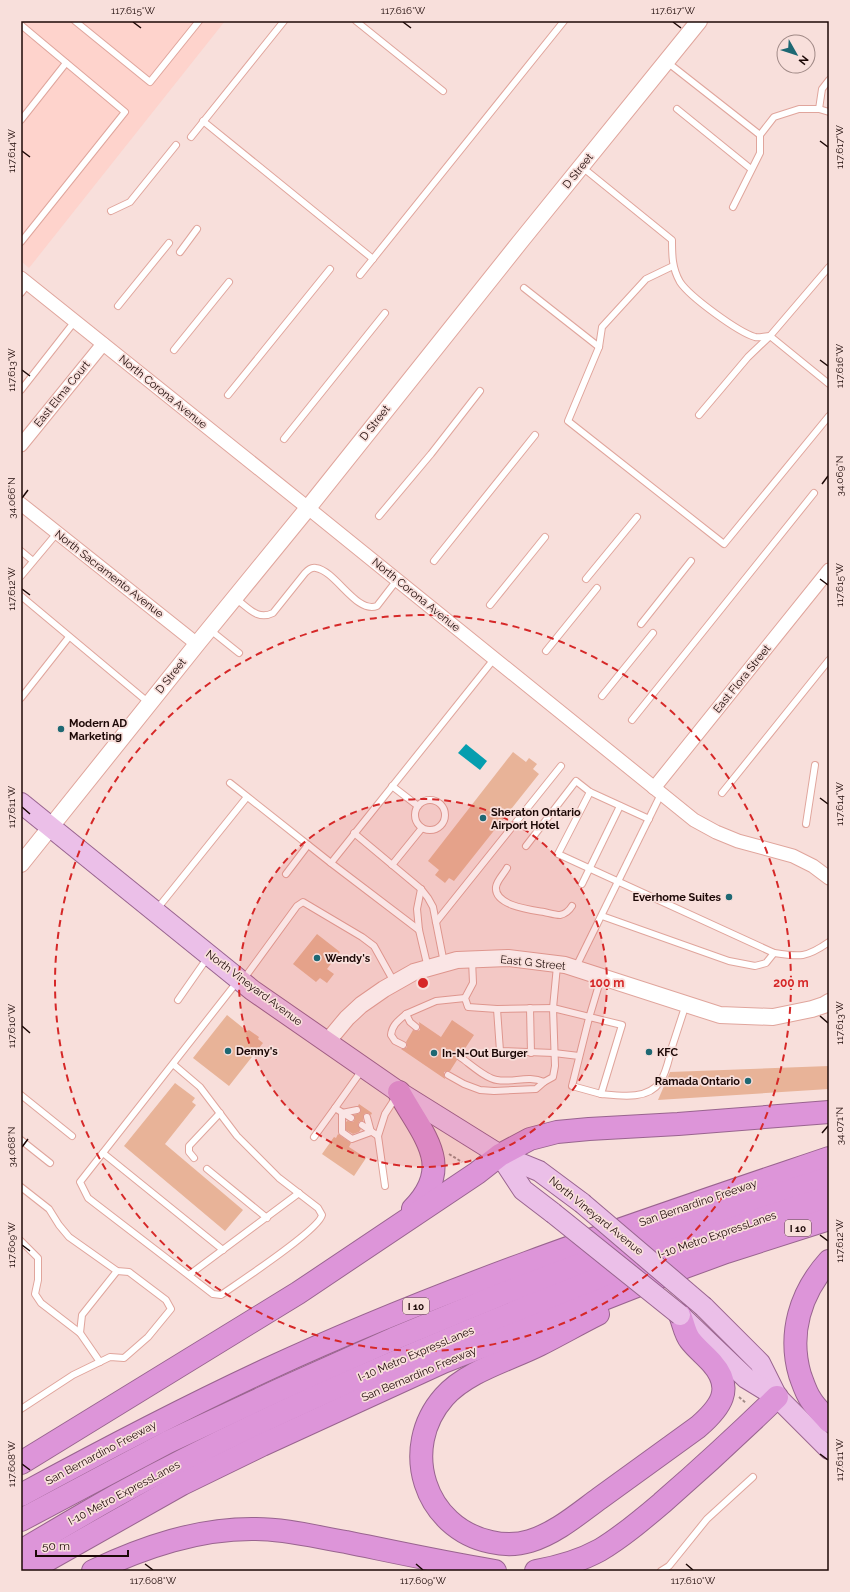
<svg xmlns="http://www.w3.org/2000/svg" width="850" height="1592" viewBox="0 0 850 1592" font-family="Raleway,sans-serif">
	<rect width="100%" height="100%" fill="#f8dfdb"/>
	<path fill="#fed3cc" d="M21,21H225L29,268L21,261Z"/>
	<path fill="#069eaf" d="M466,744L487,761L480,770L458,753Z"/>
	<g fill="#e8b398">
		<path d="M513,752L526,762L529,758L537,764L533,769L539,774L454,881L449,878L445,883L435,875L439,870L428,861Z"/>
		<path d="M317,934L340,952L327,969L334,974L327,983L320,978L316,982L293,964Z"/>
		<path d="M227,1015L247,1031L249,1030L259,1037L258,1039L263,1043L229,1086L193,1058Z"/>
		<path d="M452,1020L474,1035L462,1053H459L456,1055L457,1060L450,1071L444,1072L445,1079L401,1049H404L407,1047V1044L406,1042L413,1030L417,1031L420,1030L419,1022L441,1037Z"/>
		<path d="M829,1066V1089L658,1100L670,1072Z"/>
		<path d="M175,1083L195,1098L192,1102L196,1105L165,1144L243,1210L225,1231L124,1146Z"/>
		<path d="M359,1104L372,1113L371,1115L368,1113L364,1114L363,1121H360L358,1124L361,1129L359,1132L353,1134L346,1130V1122L347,1121L353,1122L355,1119L354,1115L360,1113L361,1110L358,1106Z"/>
		<path d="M338,1134L351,1143L349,1147L366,1158L354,1176L322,1154L334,1137L336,1138Z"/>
	</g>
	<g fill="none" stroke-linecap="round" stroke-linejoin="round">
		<g stroke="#e0a59c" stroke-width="8">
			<g id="service">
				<path d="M75,21L150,82L199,21"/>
				<path d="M356,21L443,91"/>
				<path d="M21,25L125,112L21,242"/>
				<path d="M667,62L760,135"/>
				<path d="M677,109L751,169"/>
				<path d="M819,109L822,89L829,80"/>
				<path d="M21,120L66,63"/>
				<path d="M203,121L373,259"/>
				<path d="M191,137L284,21"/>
				<path d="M582,167L672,240C672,255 672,268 680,282C690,297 738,332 755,337C759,338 765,336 770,336L829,384"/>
				<path d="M733,207L760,153V135L774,117L799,109H819L829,112"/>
				<path d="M111,211L130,202L176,145"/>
				<path d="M180,252L197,229"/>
				<path d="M673,266L646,279L602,327L599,347L568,421L724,544L829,416"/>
				<path d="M360,275L564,21"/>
				<path d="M524,288L599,347"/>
				<path d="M21,293L28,284"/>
				<path d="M118,306L169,243"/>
				<path d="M174,350L229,282"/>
				<path d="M21,390L75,321"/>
				<path d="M228,395L330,269"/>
				<path d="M699,415L748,357L770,336L829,267"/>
				<path d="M284,439L385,313"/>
				<path d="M379,516L431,454L480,391"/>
				<path d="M21,551L33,561"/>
				<path d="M434,561L535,435"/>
				<path d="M21,576L57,533"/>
				<path d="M586,579L637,517"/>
				<path d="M21,596L149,703"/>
				<path d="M235,598C248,607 257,621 273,613L305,573C308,570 311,567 316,568C336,571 356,614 377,606L397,580"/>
				<path d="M490,605L545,537"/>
				<path d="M641,624L691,561"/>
				<path d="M209,629L239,653"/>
				<path d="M546,651L597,588"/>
				<path d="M602,696L653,633"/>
				<path d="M21,698L69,637"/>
				<path d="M632,720L814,493"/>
				<path d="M230,783L331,863L419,930"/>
				<path d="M392,786L418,806"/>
				<path d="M590,792L558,854L774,953C800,957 806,958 829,942"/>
				<path d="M722,793L829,660"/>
				<circle cx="430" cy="815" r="15"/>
				<path d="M806,824L815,765"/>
				<path d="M354,833L421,889L428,898L433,907L444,963"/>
				<path d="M526,846L576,781L590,792L649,819"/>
				<path d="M331,863L494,659"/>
				<path d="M392,865L422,828"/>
				<path d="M507,868C504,874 497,880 496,887C494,906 532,910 544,912C549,913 555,915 560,915C565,914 569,911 572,906"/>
				<path d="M286,874L308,845"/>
				<path d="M582,884L620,806"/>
				<path d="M421,889L417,909L419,930L428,968"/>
				<path d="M157,909L247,797"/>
				<path d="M602,916L729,961L755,966L766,963L774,953"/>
				<path d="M436,922L561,766"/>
				<path d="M472,960L473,983L465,998L468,1007L497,1009"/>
				<path d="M576,967L661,794"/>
				<path d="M243,980L297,906L303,902L362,937L374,946L394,982"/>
				<path d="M178,1000L208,957"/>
				<path d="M530,1008L531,1053"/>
				<path d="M416,1027L410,1022L406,1014L436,1001L465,998"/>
				<path d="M403,1045L395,1041L391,1035C392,1025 398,1021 406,1014"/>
				<path d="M671,1050L686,1004"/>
				<path d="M579,1056L554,1053L500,1051L497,1009L553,1008L622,1025L601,1094L572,1086L589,1018L601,978"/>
				<path d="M460,1057C469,1063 486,1079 497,1080C513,1083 528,1075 544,1082L553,1077L555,1066L553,1008L557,966"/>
				<path d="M173,1064L200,1087L237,1136L279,1178L318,1208L322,1215C319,1230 238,1283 221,1295L213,1294L88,1198L80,1182L237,982"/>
				<path d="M448,1075L464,1084L480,1090L494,1091L536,1089L544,1082"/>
				<path d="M601,1094C621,1096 648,1100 660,1082C665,1075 668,1063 670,1055"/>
				<path d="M21,1095L72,1136"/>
				<path d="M357,1110L342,1113V1132L352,1139L371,1132L367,1117"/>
				<path d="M351,1118L335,1108L362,1070"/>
				<path d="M362,1125L378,1136L385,1114L396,1097"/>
				<path d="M378,1136L385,1186"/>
				<path d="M314,1137L335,1108"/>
				<path d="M21,1140L50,1163"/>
				<path d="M103,1153L223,1250"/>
				<path d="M194,1158L189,1152V1146L220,1113"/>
				<path d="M207,1169L267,1218"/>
				<path d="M21,1187L49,1209L59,1225L69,1237L117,1271L129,1272L166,1300L171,1309L148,1337L124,1358L110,1357L73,1375L21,1409"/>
				<path d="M21,1241L38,1258V1280L35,1294L41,1303L80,1333"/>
				<path d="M189,1275L299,1193"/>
				<path d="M100,1362L80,1333L82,1315L117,1271"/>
				<path d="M661,1571L669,1566L707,1519L753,1477"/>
			</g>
		</g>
		<g stroke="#e0a59c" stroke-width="15">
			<g id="minor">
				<path d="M21,278L308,508L694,820L716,832L738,841L793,856L813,866L829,878"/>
				<path d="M21,445L103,344"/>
				<path d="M21,504L197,644"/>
				<path d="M654,788L829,570"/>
			</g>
		</g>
		<g stroke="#e0a59c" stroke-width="18">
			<g id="tertiary">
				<path d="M21,864L197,644L308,508L520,242L699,21"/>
				<path d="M327,1042L347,1018L361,1005L384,989L414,972L457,960L508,958L565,965L720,1015L773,1017L812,1009L824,1005L829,1002"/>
			</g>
		</g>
		<g stroke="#99648f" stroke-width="22">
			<g id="primary">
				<path d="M21,803L252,990L399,1092L500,1155L539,1171L582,1203"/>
				<path d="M500,1155L523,1190L553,1213"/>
				<path d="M704,1307L760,1363L777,1397"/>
				<path d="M680,1315L746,1378L777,1397L829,1449"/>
			</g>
		</g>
		<g stroke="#99648f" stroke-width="24">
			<g id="motorway">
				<path d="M399,1092C422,1135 456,1165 413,1209"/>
				<path d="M829,1261C800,1293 788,1334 800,1375C803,1383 806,1393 811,1400C816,1408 823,1414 829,1421"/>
				<path d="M598,1314C578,1324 559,1335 539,1345C509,1360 467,1371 444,1397C399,1448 424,1528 491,1542C504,1545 517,1545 530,1541C556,1533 578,1514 600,1498C632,1475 665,1451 698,1427C720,1408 735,1389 712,1363C705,1355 696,1348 690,1340C685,1334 683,1322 680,1315"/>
				<path d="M21,1463L298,1293L477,1173L500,1155L530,1139L557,1132L589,1129L678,1124L829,1112"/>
				<path d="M21,1495C102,1451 184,1408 268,1369C449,1285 640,1222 829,1158"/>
				<path d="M21,1520L168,1442L279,1390L393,1339L502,1294L713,1215L829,1178"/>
				<path d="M21,1551C53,1532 85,1513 117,1495C247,1424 384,1365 520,1310C622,1269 724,1229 829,1197"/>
				<path d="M28,1571L182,1484L262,1445L443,1362L685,1267L726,1252L829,1219"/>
				<path d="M93,1571C144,1547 199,1528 256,1529C286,1529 316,1537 346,1542C395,1552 445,1563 495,1571"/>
				<path d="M536,1571C559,1567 580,1561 600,1550C622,1537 643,1519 663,1502C702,1468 740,1433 777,1397"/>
			</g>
		</g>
		<g stroke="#a28b88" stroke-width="2" stroke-dasharray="3 2" stroke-linecap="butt">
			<path d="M449,1154L462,1162"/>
			<path d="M739,1397L746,1403"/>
		</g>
		<use href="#service" stroke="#fff" stroke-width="6"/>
		<use href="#minor" stroke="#fff" stroke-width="13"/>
		<use href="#tertiary" stroke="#fff" stroke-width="16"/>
		<use href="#primary" stroke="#ebbfe8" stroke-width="20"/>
		<use href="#motorway" stroke="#dd95d9" stroke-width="22"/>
		<g stroke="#99648f" stroke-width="22" stroke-linecap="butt">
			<g id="primary-bridge">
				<path d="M582,1203L704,1307"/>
				<path d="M553,1213L680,1315"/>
			</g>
		</g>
		<use href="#primary-bridge" stroke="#ebbfe8" stroke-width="20"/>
	</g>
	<path fill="none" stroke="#1c0806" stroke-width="1.5" d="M133,22L141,28M403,22L411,28M673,22L681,28M820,141L828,147M22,151L30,157M820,360L828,366M22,370L30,376M822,484L828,476M22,498L28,490M820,579L828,585M22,589L30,595M820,798L828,804M22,807L30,814M820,1016L828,1023M22,1026L30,1033M822,1133L828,1126M22,1147L28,1139M820,1235L828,1241M22,1245L30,1251M820,1454L828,1460M22,1464L30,1470M145,1564L153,1570M416,1564L423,1570M686,1564L693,1570"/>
	<circle cx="423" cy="983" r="184" fill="#d62828" fill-opacity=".12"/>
	<g fill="none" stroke="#d62828" stroke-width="2" stroke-dasharray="7 5">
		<circle cx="423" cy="983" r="184"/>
		<circle cx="423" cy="983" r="368"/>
	</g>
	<g fill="#1e6873" stroke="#f8dfdb" stroke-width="1.5">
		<circle cx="61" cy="729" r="4"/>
		<circle cx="483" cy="818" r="4"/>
		<circle cx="729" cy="897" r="4"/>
		<circle cx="317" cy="958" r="4"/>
		<circle cx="228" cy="1051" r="4"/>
		<circle cx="649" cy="1052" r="4"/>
		<circle cx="434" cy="1053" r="4"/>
		<circle cx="748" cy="1081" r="4"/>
	</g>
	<g text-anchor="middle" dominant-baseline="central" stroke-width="3.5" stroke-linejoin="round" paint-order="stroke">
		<g fill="#f8dfdb" stroke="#5e4846" stroke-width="1">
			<rect x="785" y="1220" width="26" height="16" rx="3"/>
			<rect x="403" y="1298" width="26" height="16" rx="3"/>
		</g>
		<g font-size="10" font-weight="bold" fill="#1c0806">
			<text x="798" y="1228">I 10</text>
			<text x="416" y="1306">I 10</text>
		</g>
		<g font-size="11" fill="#1c0806" stroke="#f8dfdb">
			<text transform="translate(578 171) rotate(-51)">D Street</text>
			<text transform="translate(163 392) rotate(39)">North Corona Avenue</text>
			<text transform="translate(62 394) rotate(-51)">East Elma Court</text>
			<text transform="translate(375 423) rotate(-52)">D Street</text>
			<text transform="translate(109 574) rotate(38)">North Sacramento Avenue</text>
			<text transform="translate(416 595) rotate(39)">North Corona Avenue</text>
			<text transform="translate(171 676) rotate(-51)">D Street</text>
			<text transform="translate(742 679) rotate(-51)">East Flora Street</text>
			<text transform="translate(533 963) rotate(6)">East G Street</text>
			<text transform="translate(254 988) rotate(37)">North Vineyard Avenue</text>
			<text transform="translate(698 1203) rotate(-19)">San Bernardino Freeway</text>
			<text transform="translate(596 1216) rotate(39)">North Vineyard Avenue</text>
			<text transform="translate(717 1235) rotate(-19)">I-10 Metro ExpressLanes</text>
			<text transform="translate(416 1354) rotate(-23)">I-10 Metro ExpressLanes</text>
			<text transform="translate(419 1374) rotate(-23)">San Bernardino Freeway</text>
			<text transform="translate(101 1453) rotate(-28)">San Bernardino Freeway</text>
			<text transform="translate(124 1493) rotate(-28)">I-10 Metro ExpressLanes</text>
		</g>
		<g font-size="11" font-weight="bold" fill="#1c0806" stroke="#f8dfdb" text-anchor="start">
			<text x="69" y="723">Modern AD<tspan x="69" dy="13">Marketing</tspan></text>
			<text x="491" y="812">Sheraton Ontario<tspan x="491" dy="13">Airport Hotel</tspan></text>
			<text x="721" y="897" text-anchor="end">Everhome Suites</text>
			<text x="325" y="958">Wendy's</text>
			<text x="236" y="1051">Denny's</text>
			<text x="657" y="1052">KFC</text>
			<text x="442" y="1053">In-N-Out Burger</text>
			<text x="740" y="1081" text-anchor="end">Ramada Ontario</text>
		</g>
	</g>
	<circle cx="423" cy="983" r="6" fill="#d62828" stroke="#f8dfdb" stroke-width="2"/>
	<g font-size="12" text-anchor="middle" font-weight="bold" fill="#d62828" stroke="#f8dfdb" stroke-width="3.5" stroke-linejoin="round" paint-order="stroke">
		<text x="607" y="987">100 m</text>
		<text x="791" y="987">200 m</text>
	</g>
	<rect width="850" height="1592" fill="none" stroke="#f8dfdb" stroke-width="44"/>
	<g transform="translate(796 54) rotate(129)"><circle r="19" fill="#f8dfdb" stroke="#a08986"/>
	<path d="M0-3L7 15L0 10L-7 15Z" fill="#1e6873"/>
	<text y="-6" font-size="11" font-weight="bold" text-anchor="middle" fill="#1c0806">N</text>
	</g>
	<path d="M36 1550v6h92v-6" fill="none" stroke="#1c0806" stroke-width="2"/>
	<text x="42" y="1550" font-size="12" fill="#1c0806" stroke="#f8dfdb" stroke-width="3" paint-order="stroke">50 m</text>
	<rect x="22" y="22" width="806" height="1548" fill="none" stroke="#1c0806" stroke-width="1.5"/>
	<g font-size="10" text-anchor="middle" fill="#1c0806">
		<text x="133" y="14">117.615°W</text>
		<text x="403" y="14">117.616°W</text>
		<text x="673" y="14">117.617°W</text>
		<text transform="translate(839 147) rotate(-90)" y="4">117.617°W</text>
		<text transform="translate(11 151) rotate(-90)" y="4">117.614°W</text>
		<text transform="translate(839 366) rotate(-90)" y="4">117.616°W</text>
		<text transform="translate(11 370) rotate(-90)" y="4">117.613°W</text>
		<text transform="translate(839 476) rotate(-90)" y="4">34.069°N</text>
		<text transform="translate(11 498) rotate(-90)" y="4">34.066°N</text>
		<text transform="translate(839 585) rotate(-90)" y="4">117.615°W</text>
		<text transform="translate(11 589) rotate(-90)" y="4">117.612°W</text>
		<text transform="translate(839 804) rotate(-90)" y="4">117.614°W</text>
		<text transform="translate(11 807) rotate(-90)" y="4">117.611°W</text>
		<text transform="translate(839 1023) rotate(-90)" y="4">117.613°W</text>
		<text transform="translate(11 1026) rotate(-90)" y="4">117.610°W</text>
		<text transform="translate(839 1126) rotate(-90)" y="4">34.071°N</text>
		<text transform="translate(11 1147) rotate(-90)" y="4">34.068°N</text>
		<text transform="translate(839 1241) rotate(-90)" y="4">117.612°W</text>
		<text transform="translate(11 1245) rotate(-90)" y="4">117.609°W</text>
		<text transform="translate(839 1460) rotate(-90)" y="4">117.611°W</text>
		<text transform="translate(11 1464) rotate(-90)" y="4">117.608°W</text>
		<text x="153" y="1584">117.608°W</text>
		<text x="423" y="1584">117.609°W</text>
		<text x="693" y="1584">117.610°W</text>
	</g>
</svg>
